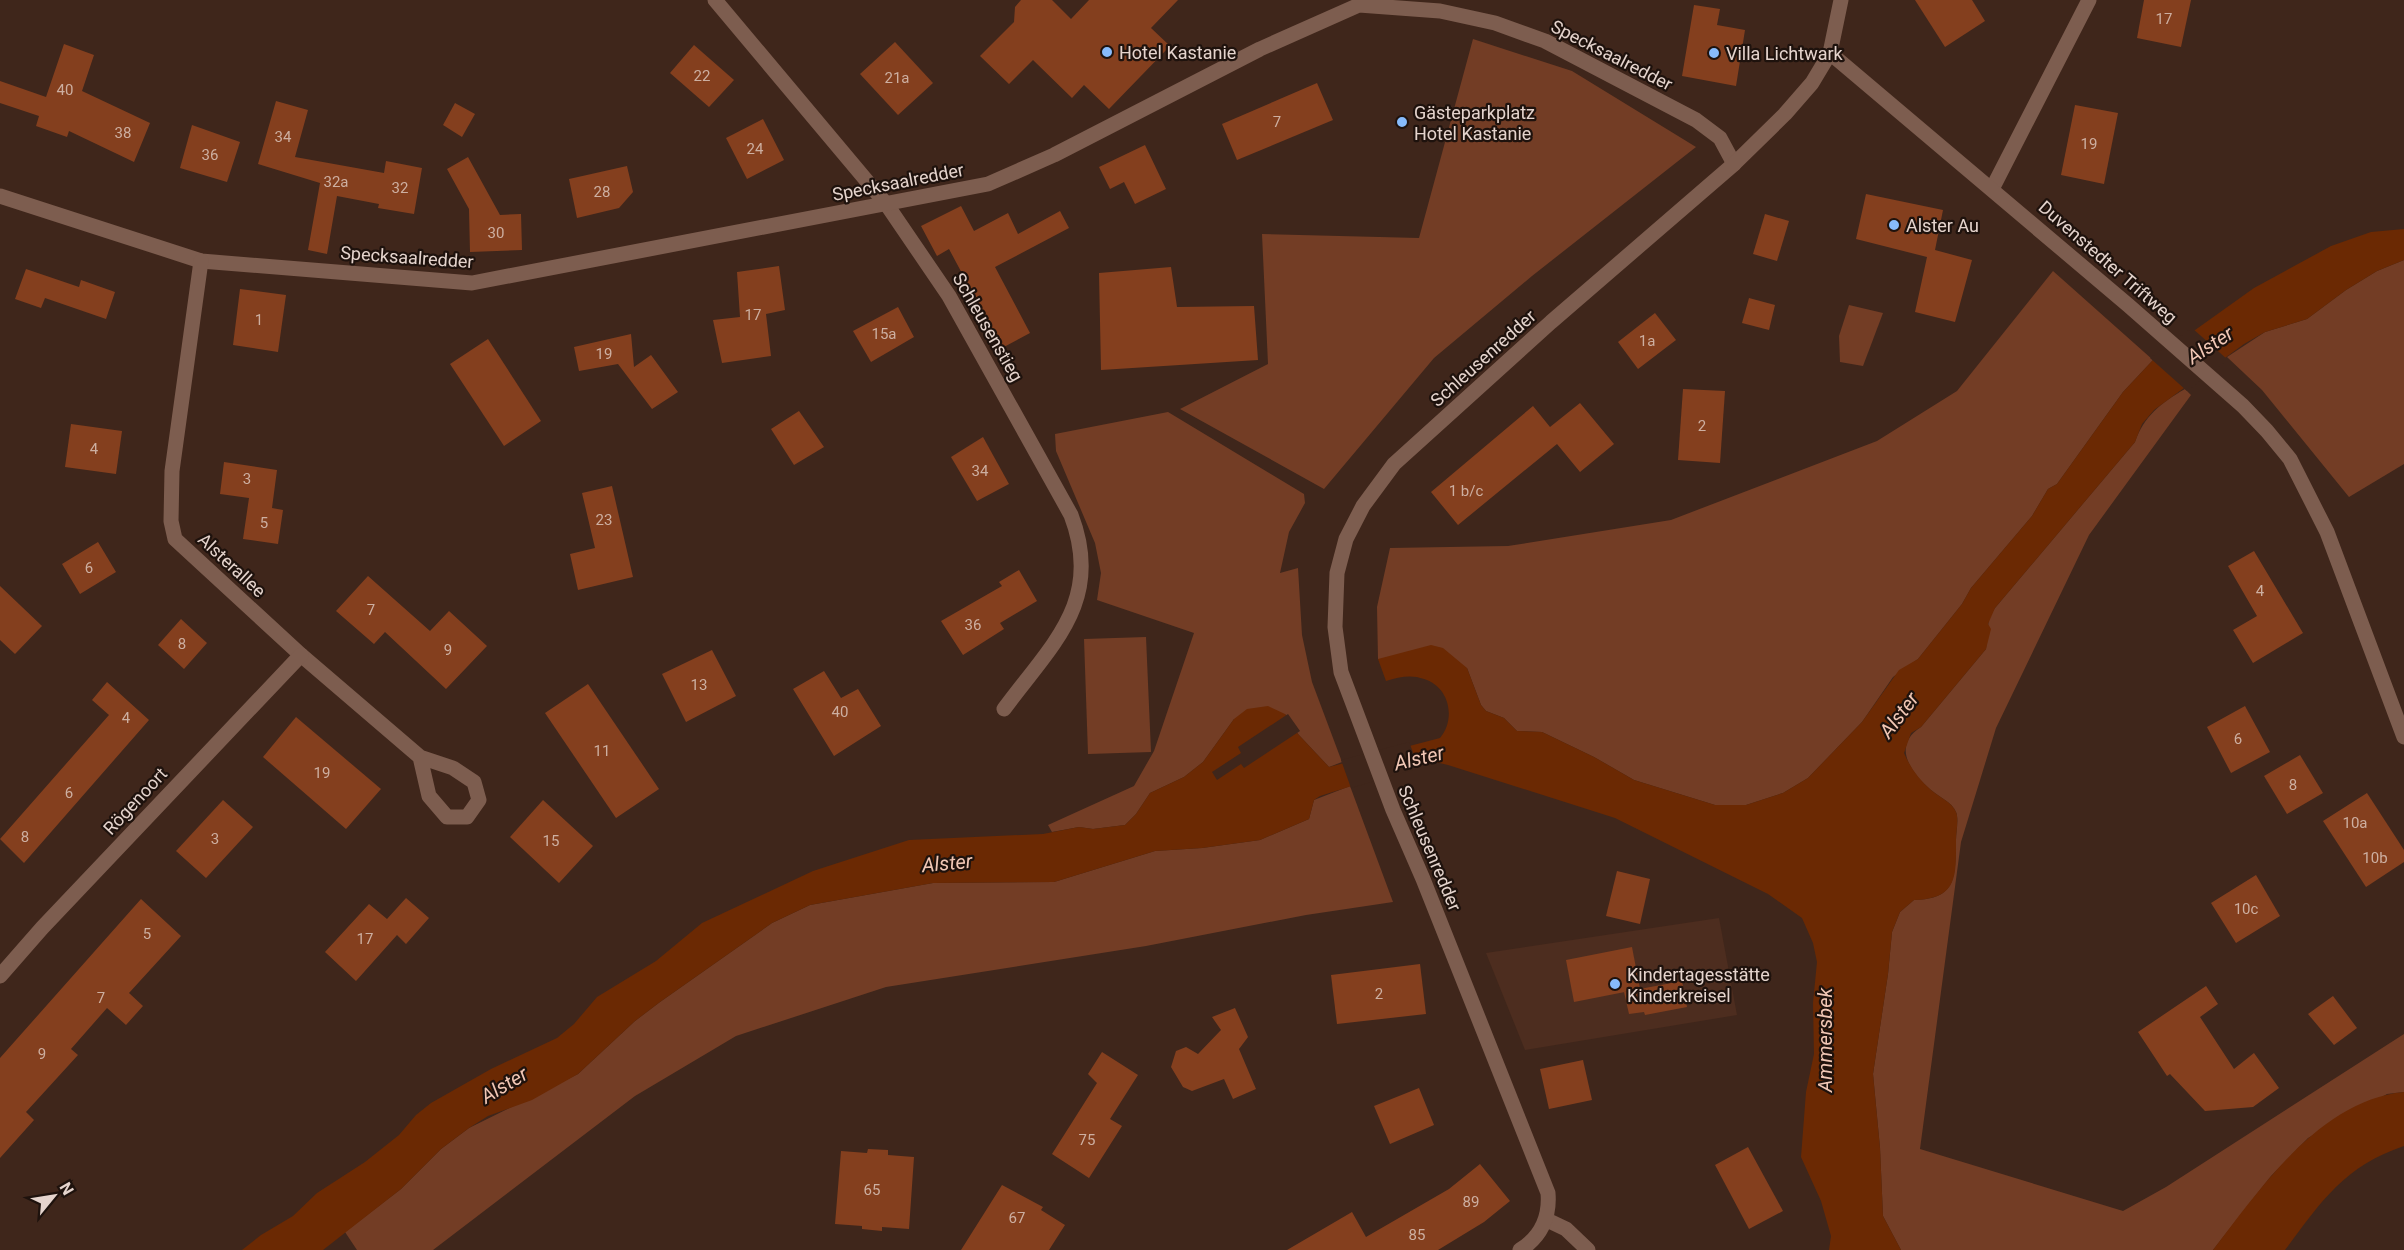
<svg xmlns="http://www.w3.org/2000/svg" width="2404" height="1250" viewBox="0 0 2404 1250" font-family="Roboto,sans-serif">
	<rect width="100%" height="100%" fill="#3f261b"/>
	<path fill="#4d2d1f" d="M1719,918L1737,1015L1525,1050L1486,953Z"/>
	<g fill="#733d25">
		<path d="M1473,39L1572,71L1696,147L1532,276L1434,358L1324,489L1180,409L1268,364L1262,234L1419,238Z"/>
		<path d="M2404,260V464L2349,497L2262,390L2227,357L2265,332L2307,319L2346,290L2377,271Z"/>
		<path d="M2053,271L2153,360L2123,392L2057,484L2048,489L2032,516L1971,588L1962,604L1918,659L1893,677L1862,722L1808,778L1783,793L1746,805H1715L1634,780L1594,757L1542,732L1517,731L1504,718L1486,711L1481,705L1467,668L1378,659L1377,607L1390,548L1508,546L1671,520L1877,441L1957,391Z"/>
		<path d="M1849,305L1883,313L1863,366L1840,362L1839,336Z"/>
		<path d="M2185,389L2191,395L2089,535L1996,728L1961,842L1920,1149L2123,1211L2166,1187L2404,1034V1092L2387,1094L2308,1138L2271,1176L2213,1250H1901L1883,1216L1880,1148L1873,1074L1888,974L1892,932L1900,912L1914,900C1958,899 1955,876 1956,840C1956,832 1959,819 1956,812C1952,802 1939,797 1931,790C1911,773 1891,746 1921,727L1986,649L1989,617L1995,608L2135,442C2144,416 2161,403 2185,389Z"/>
		<path d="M1168,412L1304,494L1305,503L1289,532L1280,573L1298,568L1302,635L1312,682L1342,762L1329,767L1298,734L1285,714L1234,719L1203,762L1184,777L1150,793L1136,814L1125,825L1093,829L1079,827L1052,832L1048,825L1134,786L1154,751L1194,633L1097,600L1101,573L1095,543L1056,451L1055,434Z"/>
		<path d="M1146,637L1151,752L1088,754L1084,639Z"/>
		<path d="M1350,786L1393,902L1306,915L1146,946L886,987L736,1036L635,1096L433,1250H357L345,1232L401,1189L441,1149L469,1128L578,1074L635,1021L660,1002L772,923L810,905L933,883L1054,882L1155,851L1202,848L1260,840L1309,819L1314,800Z"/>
	</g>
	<g fill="#6b2903">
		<path d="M2404,229V260L2377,271L2346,290L2307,319L2265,332L2244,344L2154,410L2142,424L2135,442L1995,608L1988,624L1991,629L1986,649L1921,727L1911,733L1904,753C1910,767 1919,780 1931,790C1939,797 1952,802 1956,812C1959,819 1956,832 1956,840C1956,876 1958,899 1914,900L1900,912L1892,932L1888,974L1873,1074L1880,1148L1883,1216L1901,1250H1829L1831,1236L1821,1201L1801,1157L1806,1092L1814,1054L1813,1003L1817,962L1813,943L1802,918L1768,894L1615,818L1448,765L1431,761L1320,796L1314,800L1309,819L1260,840L1202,848L1155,851L1054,882L933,883L810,905L772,923L660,1002L635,1021L578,1074L532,1100L488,1116L469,1128L441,1149L401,1189L323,1250H242L261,1235L293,1216L317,1193L365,1162L399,1135L416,1115L431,1103L491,1069L557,1038L574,1024L597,997L656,961L702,923L813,871L909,840L1043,834L1079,827L1093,829L1125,825L1136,814L1150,793L1184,777L1203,762L1234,719L1247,709L1268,706L1285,714L1298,734L1329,767L1440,738C1456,719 1450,687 1424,679C1411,674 1399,677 1386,681L1378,659L1431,645L1443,648L1467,668L1481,705L1486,711L1504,718L1517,731L1542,732L1594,757L1634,780L1715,805H1746L1783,793L1808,778L1862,722L1899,670L1918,659L1962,604L1971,588L2032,516L2048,489L2057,484L2123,392L2153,360L2254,288L2331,246L2371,232Z"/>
		<path d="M2404,1092V1146C2344,1166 2321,1202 2285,1250H2213C2260,1189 2320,1100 2404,1092Z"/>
	</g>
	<g fill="#3f261b">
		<path d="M2192,328L2228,360L2187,391L2150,358Z"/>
		<path d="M1288,714L1300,731L1244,768L1241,764L1217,780L1212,772L1241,753L1238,747Z"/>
		<path d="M1409,742L1419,768L1351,788L1341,760Z"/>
	</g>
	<g fill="#843f1e">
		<path d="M1021,0H1052L1071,19L1089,0H1178L1151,28L1170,46L1109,109L1084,85L1072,98L1033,60L1009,84L980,56L1014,22L1015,7Z"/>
		<path d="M1915,0H1972L1985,21L1945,47Z"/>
		<path d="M2144,0H2191L2181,47L2137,38Z"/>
		<path d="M1694,5L1720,9L1717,25L1745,30L1736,86L1682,76Z"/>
		<path d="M895,42L933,83L898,115L860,74Z"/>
		<path d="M64,44L94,55L82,91L150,123L134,162L69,131L67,137L36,126L39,116L0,103V81L46,97Z"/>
		<path d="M694,45L734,80L709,107L670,73Z"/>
		<path d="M1317,83L1333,120L1237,160L1222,124Z"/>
		<path d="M276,101L308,110L295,157L384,173L386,161L422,168L414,214L378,208L379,204L337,196L327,254L308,250L320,183L258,164Z"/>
		<path d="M455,103L475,114L462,137L443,125Z"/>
		<path d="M2075,105L2118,113L2104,184L2061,175Z"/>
		<path d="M763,119L784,160L747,179L726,138Z"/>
		<path d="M192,125L240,142L227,182L180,168Z"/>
		<path d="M1145,145L1166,189L1135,204L1124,182L1110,189L1099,167Z"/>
		<path d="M468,157L500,215L521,214L522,250L470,252L469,209L447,169Z"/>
		<path d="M627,166L633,192L619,208L577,218L569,179Z"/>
		<path d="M1866,194L1943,210L1935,250L1972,260L1955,322L1915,312L1927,257L1856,239Z"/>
		<path d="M961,206L974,231L1008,213L1018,234L1060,211L1069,228L995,267L1030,333L1002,348L949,249L937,256L921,226Z"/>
		<path d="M1765,214L1789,221L1777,261L1753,254Z"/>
		<path d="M779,266L785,310L766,314L771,356L722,363L713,320L740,317L737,272Z"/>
		<path d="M1171,267L1177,307L1254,306L1258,360L1101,370L1099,273Z"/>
		<path d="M26,269L79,287L81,280L115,292L106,319L45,298L41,308L15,299Z"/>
		<path d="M240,289L286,295L278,352L233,345Z"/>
		<path d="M1749,298L1775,305L1769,330L1742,323Z"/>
		<path d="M898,307L914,337L871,362L853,331Z"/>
		<path d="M1655,313L1676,340L1638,369L1618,342Z"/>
		<path d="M631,334L634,367L651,355L678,392L652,409L618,364L579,371L574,347Z"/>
		<path d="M488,339L541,421L504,446L450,364Z"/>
		<path d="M1683,389L1725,391L1720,463L1678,460Z"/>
		<path d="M1580,403L1614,444L1580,472L1557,444L1458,525L1431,492L1533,406L1550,427Z"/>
		<path d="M799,411L824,447L794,465L771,429Z"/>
		<path d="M71,424L122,431L116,474L65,467Z"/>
		<path d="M983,437L1009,484L977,501L951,457Z"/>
		<path d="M224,462L277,470L272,508L283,510L278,544L243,539L249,498L220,494Z"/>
		<path d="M612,486L633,577L578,590L570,554L595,548L582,493Z"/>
		<path d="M98,542L116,572L80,594L62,564Z"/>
		<path d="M2254,551L2303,633L2253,663L2233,630L2257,616L2228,566Z"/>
		<path d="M1019,570L1037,601L1000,623L1004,629L963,655L941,621L1002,586L999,582Z"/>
		<path d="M368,576L430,631L449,611L487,646L446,689L385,632L374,644L336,611Z"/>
		<path d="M0,586L42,626L15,654L0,640Z"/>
		<path d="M181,619L207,643L184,669L158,645Z"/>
		<path d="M712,650L736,696L686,722L662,674Z"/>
		<path d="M824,671L841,698L858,689L881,726L834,756L793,689Z"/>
		<path d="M107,682L149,720L24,863L0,839L109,715L92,700Z"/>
		<path d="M588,684L659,789L616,818L545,713Z"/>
		<path d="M2245,706L2270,752L2231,773L2207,727Z"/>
		<path d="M296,717L381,789L346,829L263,757Z"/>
		<path d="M2300,755L2323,793L2287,814L2264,776Z"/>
		<path d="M2367,793L2404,850V862L2366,887L2323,821Z"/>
		<path d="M223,800L253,827L206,878L176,851Z"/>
		<path d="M543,800L593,846L559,883L510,837Z"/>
		<path d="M1617,871L1650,879L1640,924L1606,916Z"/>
		<path d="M2256,875L2280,916L2236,943L2211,903Z"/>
		<path d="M406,898L429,918L406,944L397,935L356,981L325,952L369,904L387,919Z"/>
		<path d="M141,899L181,936L129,993L143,1006L126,1025L107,1008L71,1049L78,1055L26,1112L34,1120L0,1158V1058Z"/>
		<path d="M1632,947L1640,989L1574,1002L1566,960Z"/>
		<path d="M1420,964L1426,1014L1337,1024L1331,975Z"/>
		<path d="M1682,981L1687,1007L1645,1015L1644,1012L1629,1014L1624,992Z"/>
		<path d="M2206,986L2218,1004L2200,1017L2234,1069L2254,1053L2279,1088L2253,1107L2205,1111L2170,1074L2167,1076L2138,1032Z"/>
		<path d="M2333,996L2357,1028L2334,1045L2308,1014Z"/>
		<path d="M1235,1008L1248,1037L1239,1049L1256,1089L1233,1099L1224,1079L1192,1091L1183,1087L1171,1067L1176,1051L1186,1047L1198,1054L1221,1030L1212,1017Z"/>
		<path d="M1102,1052L1138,1075L1110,1119L1122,1126L1089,1178L1052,1154L1097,1083L1088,1074Z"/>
		<path d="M1583,1060L1592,1100L1549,1109L1540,1069Z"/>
		<path d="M1419,1088L1434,1125L1390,1144L1374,1106Z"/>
		<path d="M1748,1147L1783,1211L1749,1229L1715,1165Z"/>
		<path d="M868,1149L888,1150V1155L914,1157L909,1229L882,1227V1231L862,1229V1226L835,1224L841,1151L867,1153Z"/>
		<path d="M1480,1164L1510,1201L1484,1222L1438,1250H1287L1352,1212L1366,1237L1449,1189Z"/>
		<path d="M1002,1185L1043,1207L1041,1210L1065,1225L1049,1250H961Z"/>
	</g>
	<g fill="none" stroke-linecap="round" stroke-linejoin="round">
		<g stroke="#7d5d4f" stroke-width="15">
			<path d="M715,0L887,205L949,296L1071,515C1104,601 1052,644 1004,709"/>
			<path d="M1992,189L2089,0"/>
			<path d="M0,196L201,261L472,283L988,184L1054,155L1260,49L1359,5L1440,11L1495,23L1545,41L1696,120L1720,138L1734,164"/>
			<path d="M201,261L172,471L171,521L175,539L301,655L420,757L429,796L447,817H467L479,800L474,782L453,768L420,757"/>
			<path d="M0,976L42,928L301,655"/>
			<path d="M1547,1220L1566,1229L1588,1250"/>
		</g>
		<g stroke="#7d5d4f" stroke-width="15">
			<path d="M1830,53L2128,305L2243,406L2267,431L2290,459L2327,532L2404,737"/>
			<path d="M1520,1250C1541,1237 1550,1217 1548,1193L1423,879L1393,810L1341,672L1335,627L1337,573L1346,539L1363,506L1394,464L1551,322L1734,164L1785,114L1812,83L1830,53L1841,0"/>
		</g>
	</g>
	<g fill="#87bbfb" stroke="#1e120d" stroke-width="2">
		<circle cx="1107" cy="52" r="6"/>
		<circle cx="1714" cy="53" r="6"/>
		<circle cx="1402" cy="122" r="6"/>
		<circle cx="1894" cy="225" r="6"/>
		<circle cx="1615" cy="984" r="6"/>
	</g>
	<g text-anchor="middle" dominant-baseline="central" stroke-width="4.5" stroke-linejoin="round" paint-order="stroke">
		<g font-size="15" fill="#cdafa1">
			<text x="2164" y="19">17</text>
			<text x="702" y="76">22</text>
			<text x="897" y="78">21a</text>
			<text x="65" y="90">40</text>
			<text x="1277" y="122">7</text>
			<text x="123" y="133">38</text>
			<text x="283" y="137">34</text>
			<text x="2089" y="144">19</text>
			<text x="755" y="149">24</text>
			<text x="210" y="155">36</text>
			<text x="336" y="182">32a</text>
			<text x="400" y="188">32</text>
			<text x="602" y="192">28</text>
			<text x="496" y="233">30</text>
			<text x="753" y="315">17</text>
			<text x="259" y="320">1</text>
			<text x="884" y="334">15a</text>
			<text x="1647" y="341">1a</text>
			<text x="604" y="354">19</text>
			<text x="1702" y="426">2</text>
			<text x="94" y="449">4</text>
			<text x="980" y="471">34</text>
			<text x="247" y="479">3</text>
			<text x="1466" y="491">1 b/c</text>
			<text x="604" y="520">23</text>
			<text x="264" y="523">5</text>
			<text x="89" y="568">6</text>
			<text x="2260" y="591">4</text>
			<text x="371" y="610">7</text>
			<text x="973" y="625">36</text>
			<text x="182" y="644">8</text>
			<text x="448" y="650">9</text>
			<text x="699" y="685">13</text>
			<text x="840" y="712">40</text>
			<text x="126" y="718">4</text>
			<text x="2238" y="739">6</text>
			<text x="602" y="751">11</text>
			<text x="322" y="773">19</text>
			<text x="2293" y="785">8</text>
			<text x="69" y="793">6</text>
			<text x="2355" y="823">10a</text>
			<text x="25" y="837">8</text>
			<text x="215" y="839">3</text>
			<text x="551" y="841">15</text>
			<text x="2375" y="858">10b</text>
			<text x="2246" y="909">10c</text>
			<text x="147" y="934">5</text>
			<text x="365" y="939">17</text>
			<text x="1379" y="994">2</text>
			<text x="101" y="998">7</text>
			<text x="42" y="1054">9</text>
			<text x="1087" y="1140">75</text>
			<text x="872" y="1190">65</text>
			<text x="1471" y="1202">89</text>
			<text x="1017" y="1218">67</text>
			<text x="1417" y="1235">85</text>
		</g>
		<g font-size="18" fill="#e5d4cd" stroke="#1e120d" text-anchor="start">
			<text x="1119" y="52">Hotel Kastanie</text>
			<text x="1726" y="53">Villa Lichtwark</text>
			<text x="1414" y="112">Gästeparkplatz<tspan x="1414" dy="21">Hotel Kastanie</tspan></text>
			<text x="1906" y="225">Alster Au</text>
			<text x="1627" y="974">Kindertagesstätte<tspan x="1627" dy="21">Kinderkreisel</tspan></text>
		</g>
		<g font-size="18" fill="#e5d4cd" stroke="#1e120d">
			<text transform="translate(1612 55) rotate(27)">Specksaalredder</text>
			<text transform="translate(898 182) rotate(-11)">Specksaalredder</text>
			<text transform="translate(407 257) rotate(4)">Specksaalredder</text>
			<text transform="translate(2108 262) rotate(41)">Duvenstedter Triftweg</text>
			<text transform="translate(988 327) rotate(60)">Schleusenstieg</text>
			<text transform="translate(1483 358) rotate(-42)">Schleusenredder</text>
			<text transform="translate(232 565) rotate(43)">Alsterallee</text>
			<text transform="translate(135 801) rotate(-47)">Rögenoort</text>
			<text transform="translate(1430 848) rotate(67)">Schleusenredder</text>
		</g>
		<g font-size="20" font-style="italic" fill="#f1c7b5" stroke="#1e120d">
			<text transform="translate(2210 345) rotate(-33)">Alster</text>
			<text transform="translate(1899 715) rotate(-53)">Alster</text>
			<text transform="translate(1419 758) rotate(-13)">Alster</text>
			<text transform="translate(947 863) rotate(-5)">Alster</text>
			<text transform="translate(1825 1040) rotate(-90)">Ammersbek</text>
			<text transform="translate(504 1085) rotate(-31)">Alster</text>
		</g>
	</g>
	<g transform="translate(54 1196) rotate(60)" stroke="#1e120d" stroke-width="4.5" paint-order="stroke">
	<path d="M0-4.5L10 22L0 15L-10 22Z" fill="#e5d4cd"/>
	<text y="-9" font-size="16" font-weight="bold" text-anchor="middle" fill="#e5d4cd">N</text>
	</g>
</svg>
